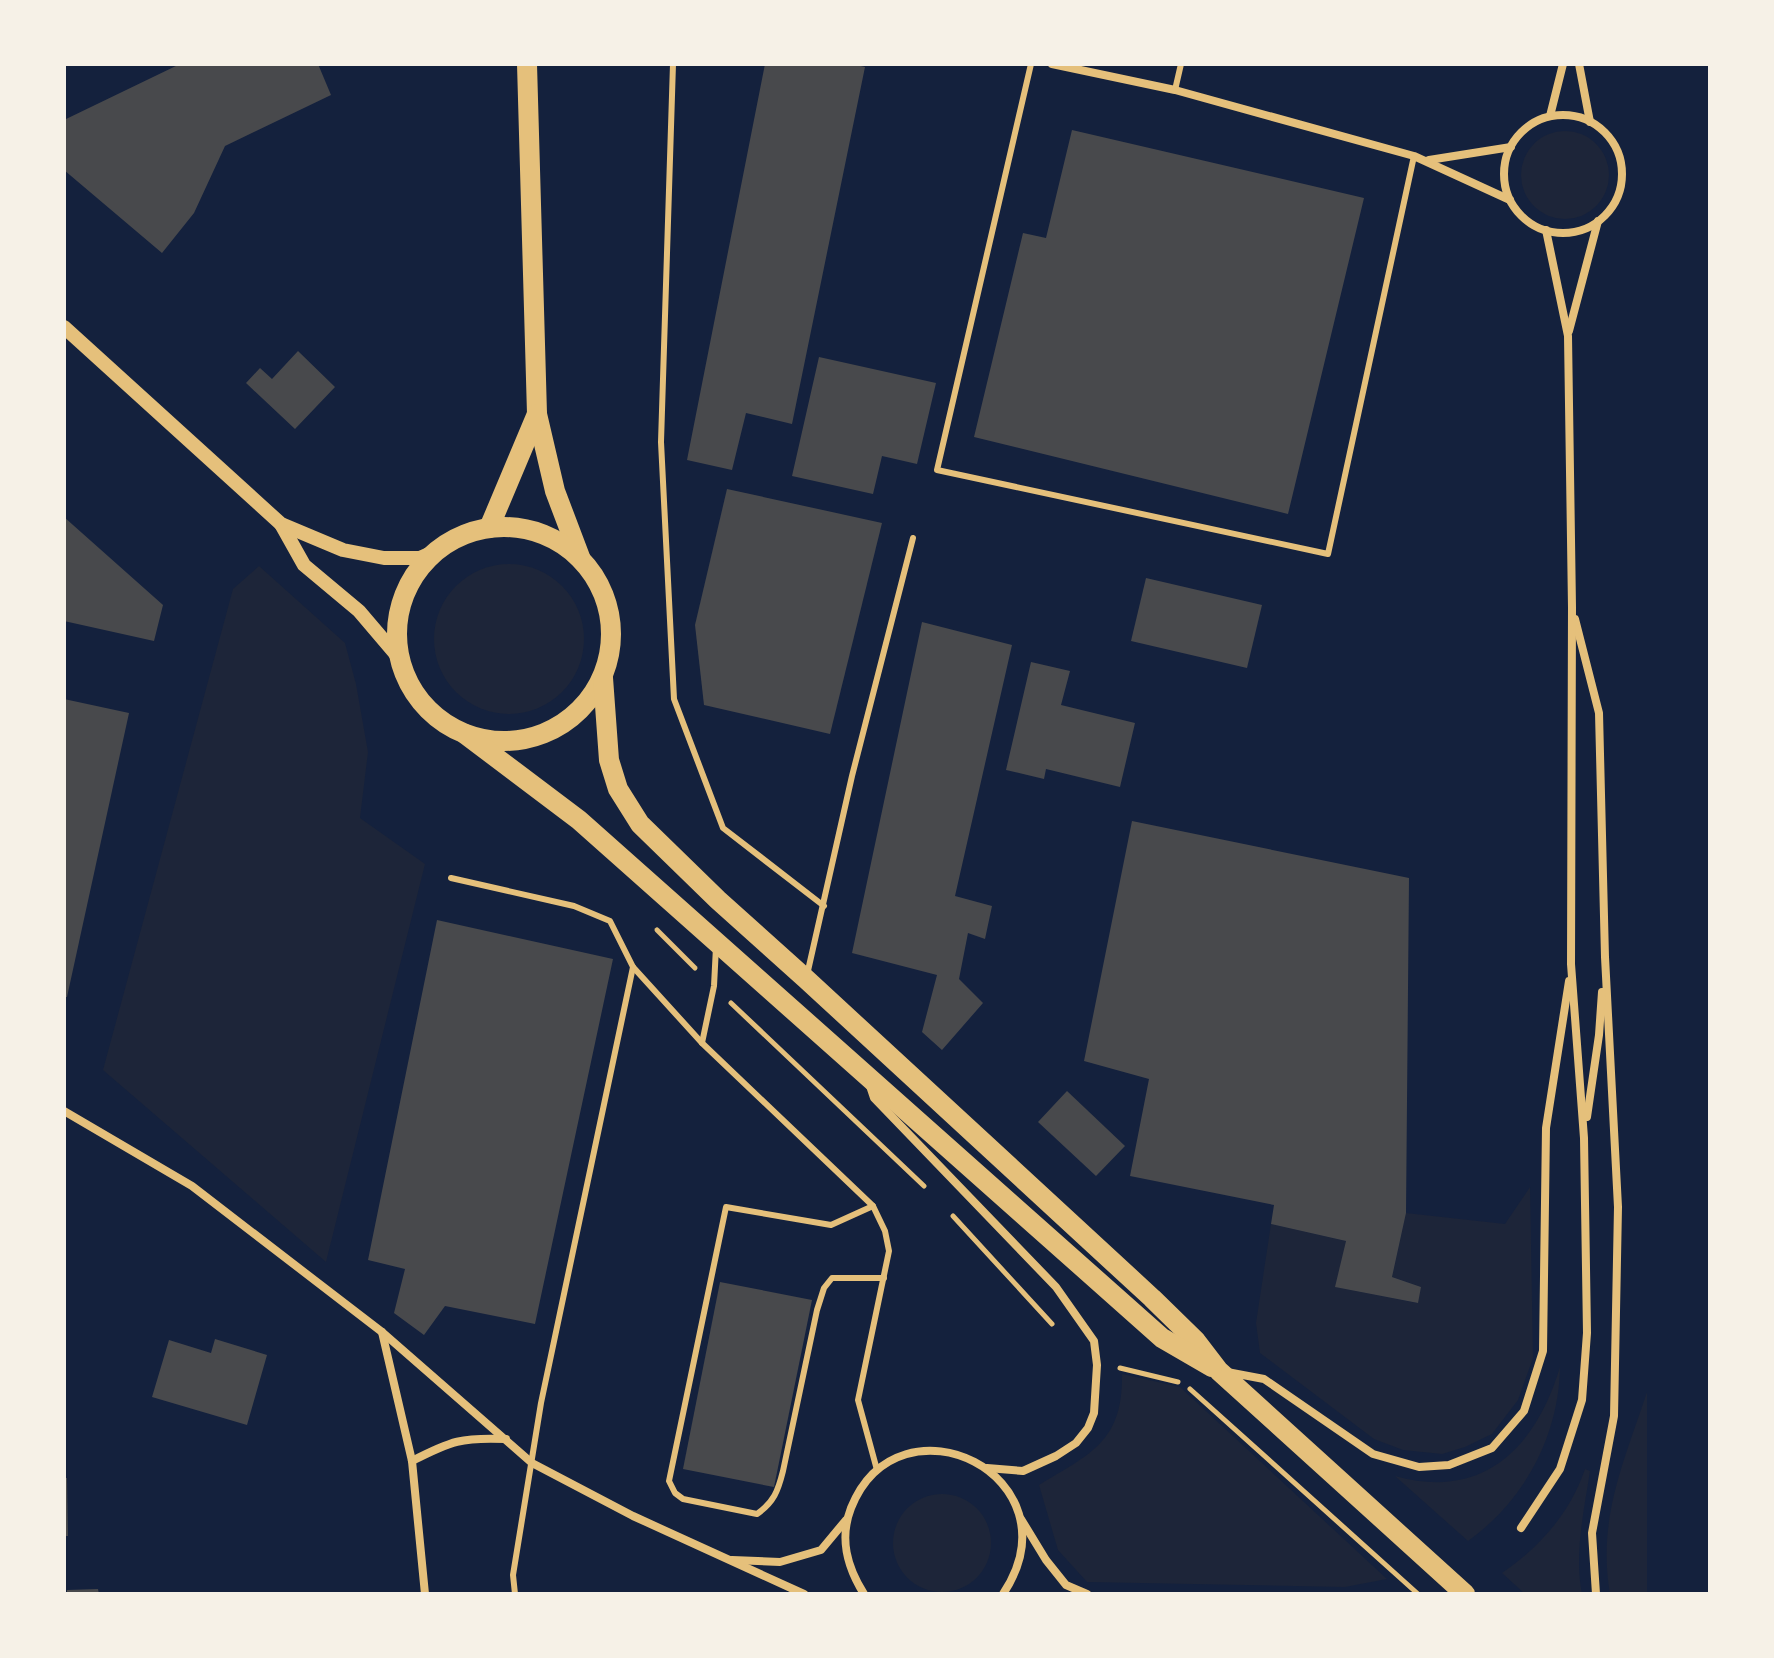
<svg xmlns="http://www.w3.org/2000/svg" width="1774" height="1658" viewBox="0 0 1774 1658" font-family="'Nunito Sans',sans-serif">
	<rect width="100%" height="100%" fill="#14213d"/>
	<g fill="#1d2539">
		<circle cx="1565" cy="175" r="44"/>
		<circle cx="509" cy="639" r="75"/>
		<path d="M259,566L345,643L356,684L368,752L360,818L425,864L326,1262L103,1070L233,589Z"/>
		<path d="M1530,1187L1533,1358L1518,1400L1492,1434L1465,1447L1442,1454L1403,1450L1374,1439L1260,1353L1256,1323L1271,1224L1346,1241L1336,1287L1417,1303L1421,1287L1392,1277L1406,1213L1505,1224Z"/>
		<path d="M1560,1367C1559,1436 1524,1501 1468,1541L1395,1476C1484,1501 1536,1447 1560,1367Z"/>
		<path d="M1122,1374L1180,1387L1387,1579L1345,1587L1087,1582L1058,1550L1039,1485C1089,1454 1123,1443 1122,1374Z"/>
		<path d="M1647,1392V1594H1610C1597,1519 1624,1462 1647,1392Z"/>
		<path d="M1585,1469L1590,1471C1584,1511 1574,1554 1582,1594H1525L1502,1573C1540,1547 1570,1513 1585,1469Z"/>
		<circle cx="942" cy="1543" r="49"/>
	</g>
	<g fill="#48494c">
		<path d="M180,64H318L331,95L225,146L194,213L162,253L64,170V120Z"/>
		<path d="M765,64H852L865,67L792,424L746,413L732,470L687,460Z"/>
		<path d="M1072,130L1364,198L1288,514L974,437L1023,233L1046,238Z"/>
		<path d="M298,351L335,387L295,429L246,383L260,368L272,379Z"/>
		<path d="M819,357L936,383L917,464L882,456L873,494L792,476Z"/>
		<path d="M727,489L882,523L830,734L704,705L695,625Z"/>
		<path d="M64,517L163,605L154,641L64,621Z"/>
		<path d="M1146,578L1262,605L1247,668L1131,641Z"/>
		<path d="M922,622L1012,645L955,896L992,906L985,939L968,933L959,979L983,1003L942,1050L922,1032L937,975L852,953Z"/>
		<path d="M1031,662L1070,671L1061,705L1135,723L1120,787L1046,769L1044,779L1006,770Z"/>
		<path d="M64,699L129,713L67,997H64Z"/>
		<path d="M1132,821L1409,878L1406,1213L1392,1277L1421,1287L1418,1303L1335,1287L1346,1241L1271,1224L1274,1205L1130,1176L1149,1079L1084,1061Z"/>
		<path d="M437,920L613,959L535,1324L445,1306L424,1335L394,1313L405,1269L368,1260Z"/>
		<path d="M1067,1091L1125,1146L1096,1176L1038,1122Z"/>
		<path d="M720,1282L812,1300L774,1487L683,1469Z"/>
		<path d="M215,1339L267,1355L247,1425L152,1397L169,1340L211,1353Z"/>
		<path d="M64,1478H67L68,1536H64Z"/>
		<path d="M98,1589L99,1594H67V1590Z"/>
	</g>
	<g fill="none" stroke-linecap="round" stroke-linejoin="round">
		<g stroke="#e5c07b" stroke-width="5">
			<path d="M657,930L695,968"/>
			<path d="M731,1003L924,1186"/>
			<path d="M953,1216L1052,1324"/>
			<path d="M1120,1368L1178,1382"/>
			<path d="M1190,1389L1418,1594"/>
		</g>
		<g stroke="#e5c07b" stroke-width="6">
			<path d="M673,64L661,442L674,699L723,828L824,906"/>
			<path d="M1031,64L937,470L1328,554L1414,156"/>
			<path d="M1175,90L1181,64"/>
			<path d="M451,878L574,906L610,921L633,967L702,1043L873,1206L885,1231L889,1251L858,1400L877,1470"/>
			<path d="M807,975L852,776L913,538"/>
			<path d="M702,1043L714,986L716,947"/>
			<path d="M873,1206L831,1225L726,1207L669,1481L675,1493L683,1499L757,1514C774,1502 778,1491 783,1471L817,1310L824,1288L832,1278H884"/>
			<path d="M515,1594L513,1575L541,1403L633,967"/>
		</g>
		<g stroke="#e5c07b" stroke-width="8">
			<path d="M1052,64L1175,90L1414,156L1510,200"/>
			<path d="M1579,64L1590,122"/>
			<circle cx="1563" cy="174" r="59"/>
			<path d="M1550,116L1563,64"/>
			<path d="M1429,160L1511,147"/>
			<path d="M1569,331L1598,221"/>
			<path d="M1575,619L1599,713L1605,957L1618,1207L1614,1416L1592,1533L1596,1594"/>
			<path d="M870,1086L874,1098L1056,1287L1094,1341L1097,1365L1094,1413L1088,1428L1076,1443L1056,1456L1023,1471L987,1468"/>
			<path d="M64,1111L192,1186L382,1332L532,1463L633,1516L804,1594"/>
			<path d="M1587,1117L1599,1035L1602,992"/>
			<path d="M382,1332L412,1461L425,1594"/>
			<path d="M1227,1372L1264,1379L1373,1454L1419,1467L1449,1465L1492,1448L1524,1411L1543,1351L1546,1128L1569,981"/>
			<path d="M412,1461C451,1441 462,1437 506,1439"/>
			<path d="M1021,1519L1046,1560L1066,1585L1087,1594"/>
			<path d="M1521,1528L1560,1469L1582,1400L1587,1333L1584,1138L1571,964L1572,607L1568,336L1546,230"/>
			<path d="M732,1560L780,1562L821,1550L846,1520"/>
			<path d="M864,1594C847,1567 839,1539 851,1508C899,1388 1081,1476 1003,1594"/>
		</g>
		<g stroke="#e5c07b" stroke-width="14">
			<path d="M64,327L281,524L343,550L384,558H420L436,551"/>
			<path d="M281,524L304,565L359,611L399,658"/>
		</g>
		<g stroke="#e5c07b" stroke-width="20">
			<path d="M527,64L537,414L555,491L580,557"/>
			<circle cx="504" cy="634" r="107"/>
			<path d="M489,528L537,414"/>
			<path d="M603,678L609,760L618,789L640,824L718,900L806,979L1152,1298L1196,1341L1219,1371L1465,1594"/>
			<path d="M465,734L579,820L1162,1338L1212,1367"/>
		</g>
	</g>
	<rect width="1774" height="1658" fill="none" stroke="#f6f1e7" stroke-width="132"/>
</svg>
